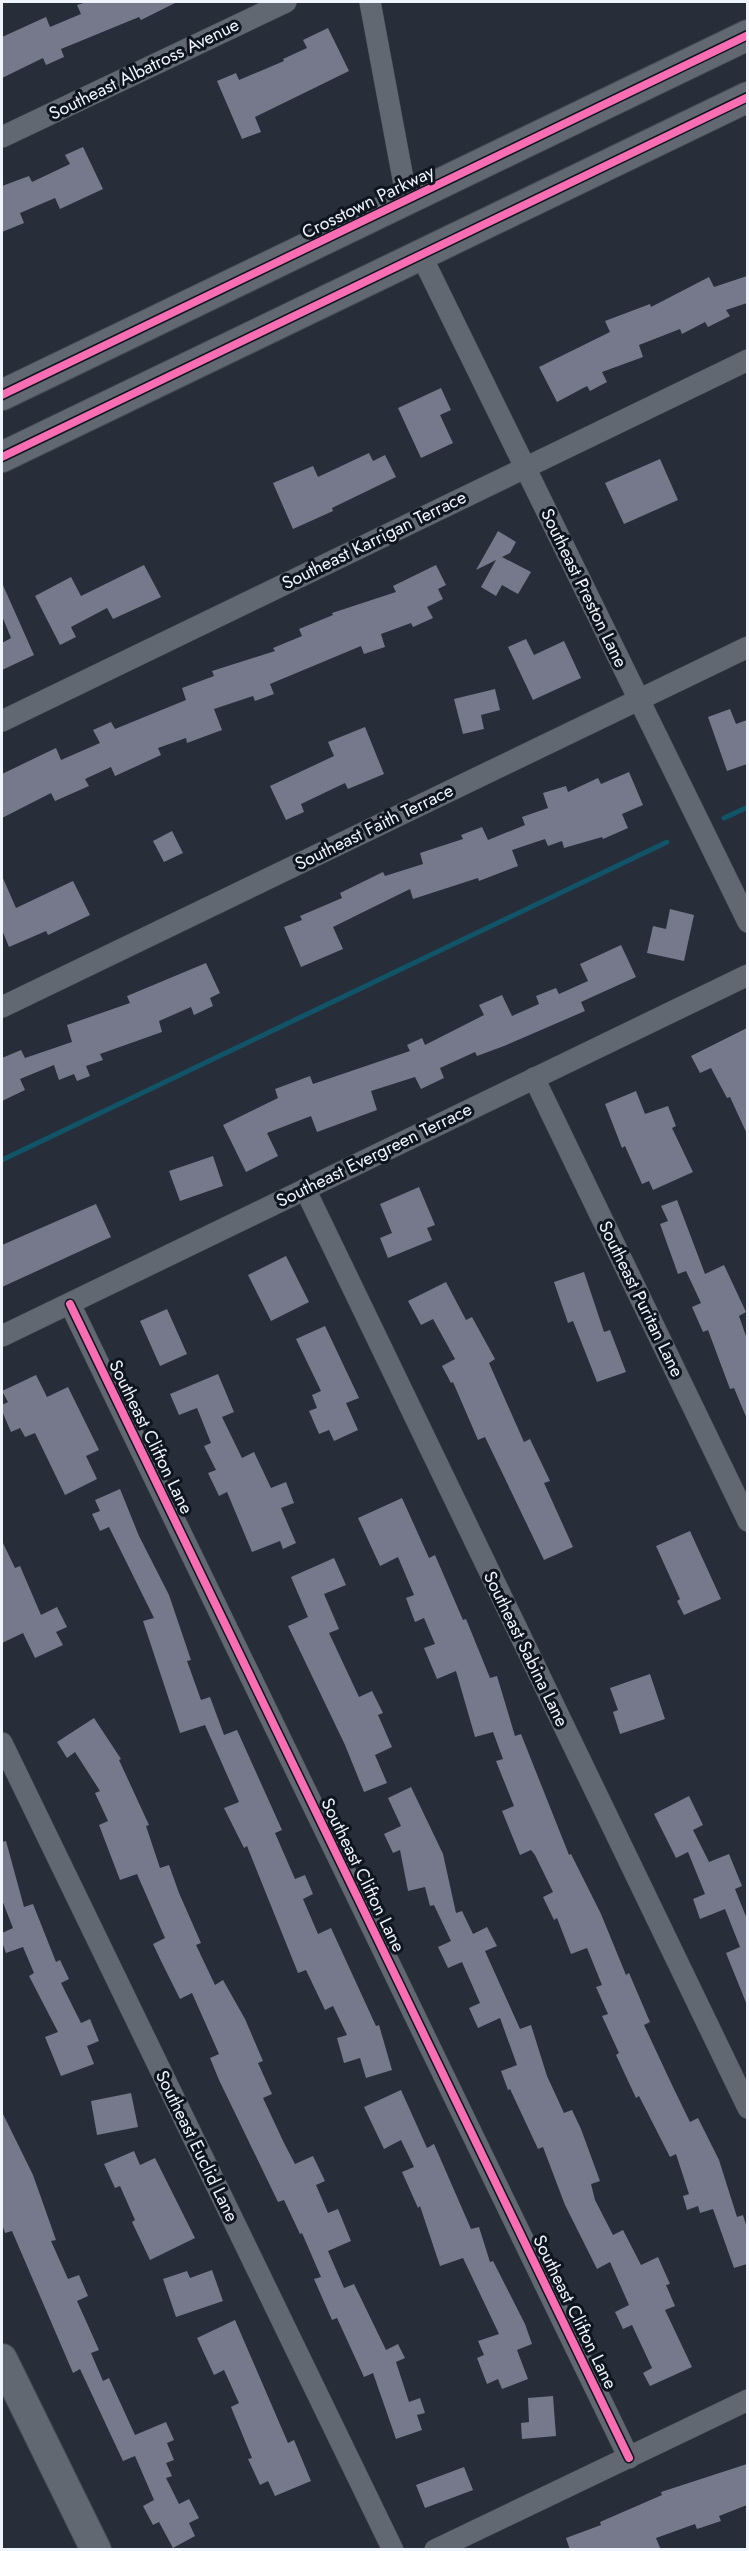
<svg xmlns="http://www.w3.org/2000/svg" width="749" height="2551" viewBox="0 0 749 2551" font-family="Jost,sans-serif">
	<rect width="100%" height="100%" fill="#272e3a"/>
	<g fill="none" stroke-linecap="round" stroke-linejoin="round">
		<g stroke="#115468" stroke-width="5">
			<path d="M724,818L748,807"/>
			<path d="M2,1160L667,842"/>
		</g>
	</g>
	<g fill="#75798b">
		<path d="M87,2H177L141,20L139,17L61,49L64,57L46,65L43,58L2,78V37L46,17L50,27L81,14L77,5Z"/>
		<path d="M328,28L349,71L255,117L261,132L242,139L217,81L236,73L239,80L284,61L283,59L307,48L303,40Z"/>
		<path d="M83,147L103,189L60,209L55,198L20,213L24,223L2,232V186L29,176L32,182L70,164L65,155Z"/>
		<path d="M747,276V303L726,310L730,316L708,327L705,322L682,334L680,329L639,345L643,357L602,372L607,382L590,391L587,386L557,402L539,367L610,332L605,321L650,304L651,307L709,277L714,287Z"/>
		<path d="M441,388L451,410L440,415L453,443L421,458L398,408Z"/>
		<path d="M369,453L373,461L385,455L396,477L332,508L333,511L293,529L273,483L313,466L318,477Z"/>
		<path d="M660,459L678,500L624,524L605,483Z"/>
		<path d="M498,531L516,542L510,553L502,557L531,572L518,594L502,585L496,596L481,587L496,560L476,570Z"/>
		<path d="M144,565L161,597L113,619L107,608L71,627L76,637L60,645L35,596L71,577L81,596Z"/>
		<path d="M436,565L446,585L438,589L443,599L427,607L433,618L413,627L411,623L381,634L385,647L364,654L361,646L270,684L274,694L255,701L253,696L214,709L222,730L187,743L186,738L158,748L161,755L115,776L111,767L85,779L89,786L55,801L51,793L2,818V774L56,748L61,760L100,743L93,730L111,722L115,729L186,700L182,688L214,676L212,671L275,651L273,648L302,636L299,629L333,615L332,613L396,592L393,586Z"/>
		<path d="M2,583L34,655L2,670V643L11,638L2,616Z"/>
		<path d="M526,639L534,655L564,641L581,678L533,700L508,647Z"/>
		<path d="M495,689L500,710L481,715L484,729L463,734L454,699Z"/>
		<path d="M730,709L736,724L747,720V764L727,771L708,717Z"/>
		<path d="M365,727L384,774L348,789L345,783L301,804L304,812L286,820L270,786L334,756L328,742Z"/>
		<path d="M629,772L643,805L622,814L628,828L603,839L602,837L564,848L562,841L548,846L545,839L512,850L518,866L479,881L478,878L413,899L410,889L333,927L343,949L301,967L284,927L302,920L300,916L342,898L340,893L383,872L385,876L423,864L420,853L463,839L461,835L482,827L488,840L525,825L522,817L548,808L543,793L566,786L568,792L598,778L601,784Z"/>
		<path d="M172,831L183,853L164,862L153,841Z"/>
		<path d="M2,876L16,908L73,881L90,915L48,935L46,931L9,947L2,930Z"/>
		<path d="M670,909L694,915L684,961L647,953L653,926L666,929Z"/>
		<path d="M621,945L636,977L581,1002L585,1011L504,1046L477,1056L475,1052L440,1068L444,1078L421,1089L415,1077L371,1091L377,1110L317,1132L311,1116L267,1133L278,1156L246,1172L223,1125L278,1098L275,1089L310,1076L313,1084L410,1051L407,1045L422,1038L425,1045L484,1015L479,1005L502,995L512,1016L539,1004L536,996L556,988L559,994L588,981L580,964Z"/>
		<path d="M206,963L220,993L210,998L213,1006L194,1015L191,1007L159,1021L162,1032L100,1054L103,1060L86,1066L90,1076L77,1081L74,1074L59,1080L54,1065L20,1079L25,1090L2,1101V1058L21,1050L25,1058L72,1042L67,1025L130,1003L127,996Z"/>
		<path d="M747,1028V1134L730,1097L727,1098L711,1068L700,1073L691,1056Z"/>
		<path d="M636,1091L645,1114L668,1106L676,1126L672,1128L693,1172L653,1190L649,1181L642,1184L625,1146L622,1148L605,1104Z"/>
		<path d="M213,1156L223,1186L180,1201L169,1171Z"/>
		<path d="M419,1187L435,1225L427,1228L432,1240L388,1258L380,1238L392,1233L380,1204Z"/>
		<path d="M677,1200L705,1274L724,1265L746,1312L739,1316L747,1339V1419L734,1388L730,1389L708,1330L703,1332L692,1307L701,1303L686,1271L678,1274L660,1224L668,1221L661,1206Z"/>
		<path d="M96,1204L111,1237L2,1287V1245Z"/>
		<path d="M286,1256L309,1302L271,1321L248,1275Z"/>
		<path d="M584,1272L604,1332L610,1330L626,1372L597,1382L573,1321L568,1323L554,1282Z"/>
		<path d="M446,1282L466,1320L472,1317L495,1359L489,1363L524,1442L530,1439L550,1481L544,1483L573,1547L544,1560L485,1437L478,1440L453,1382L451,1383L442,1366L455,1359L433,1319L421,1325L408,1301Z"/>
		<path d="M167,1309L187,1354L160,1366L140,1321Z"/>
		<path d="M325,1326L359,1398L346,1403L358,1430L334,1441L329,1430L319,1434L309,1411L317,1408L312,1395L321,1391L296,1339Z"/>
		<path d="M218,1374L234,1412L222,1417L242,1458L254,1452L271,1488L286,1482L294,1503L281,1508L296,1543L283,1549L280,1541L252,1552L227,1492L219,1496L208,1473L216,1470L204,1446L211,1443L197,1408L179,1415L170,1394Z"/>
		<path d="M36,1375L47,1397L68,1387L99,1450L86,1456L97,1479L65,1495L35,1433L25,1437L20,1428L11,1432L2,1411V1405L8,1402L2,1391Z"/>
		<path d="M120,1489L139,1536L169,1595L191,1660L187,1661L201,1700L210,1697L224,1735L237,1730L282,1830L275,1833L295,1879L305,1875L313,1894L303,1899L318,1934L331,1928L376,2026L379,2025L392,2070L366,2078L360,2058L344,2063L337,2038L347,2035L333,2006L325,2010L306,1970L298,1973L247,1846L244,1848L224,1808L239,1802L205,1725L180,1733L143,1621L154,1618L109,1527L100,1531L92,1514L100,1511L95,1500Z"/>
		<path d="M402,1498L429,1558L435,1555L463,1620L466,1619L490,1678L497,1676L515,1736L521,1734L569,1855L571,1854L601,1914L626,1975L629,1973L650,2022L644,2025L672,2085L690,2122L698,2118L719,2160L737,2217L743,2215L747,2228V2264L734,2268L713,2209L700,2213L698,2206L687,2210L683,2196L689,2194L676,2154L670,2157L639,2096L636,2098L616,2055L619,2053L602,2016L608,2014L596,1987L602,1985L587,1948L571,1954L557,1918L554,1920L543,1897L553,1892L535,1855L531,1850L520,1855L502,1811L514,1806L496,1761L503,1759L493,1732L475,1737L456,1671L437,1679L424,1648L435,1644L424,1618L415,1622L406,1598L414,1595L398,1557L380,1566L358,1518Z"/>
		<path d="M690,1531L721,1599L684,1615L677,1601L680,1599L656,1546Z"/>
		<path d="M2,1541L15,1568L20,1566L41,1615L57,1607L67,1627L56,1632L63,1645L35,1658L23,1633L2,1643Z"/>
		<path d="M334,1558L346,1585L324,1594L339,1629L329,1633L359,1697L372,1691L383,1713L378,1715L392,1747L375,1755L387,1783L364,1792L345,1745L288,1626L308,1617L291,1577Z"/>
		<path d="M650,1674L665,1719L620,1734L613,1712L618,1710L610,1688Z"/>
		<path d="M94,1718L121,1759L119,1760L149,1825L146,1826L160,1868L169,1865L179,1893L201,1943L196,1945L215,1985L223,1980L245,2019L263,2061L258,2063L272,2094L263,2098L284,2143L295,2164L313,2156L325,2181L316,2185L328,2213L338,2209L351,2241L328,2251L344,2288L354,2284L386,2350L398,2344L405,2358L396,2362L409,2402L420,2398L425,2413L417,2415L422,2430L396,2439L373,2373L364,2377L337,2318L332,2320L314,2279L321,2277L302,2233L300,2234L284,2200L278,2202L219,2080L210,2058L219,2054L192,1993L180,1999L161,1961L153,1944L165,1938L137,1874L120,1880L99,1825L108,1821L95,1793L100,1791L75,1752L67,1758L57,1742Z"/>
		<path d="M411,1787L443,1854L456,1913L462,1911L473,1934L487,1927L497,1946L485,1951L520,2029L531,2025L547,2076L564,2113L572,2110L581,2129L600,2181L591,2184L595,2200L613,2235L623,2230L641,2265L658,2257L670,2284L666,2285L675,2306L665,2310L692,2367L650,2386L643,2373L652,2368L632,2325L623,2329L615,2312L629,2305L610,2262L597,2269L565,2205L543,2147L538,2149L510,2089L508,2090L501,2071L517,2065L500,2018L478,2028L469,2008L480,2003L462,1962L448,1968L438,1947L451,1941L434,1905L430,1906L425,1887L408,1891L400,1850L393,1853L384,1834L401,1826L388,1798Z"/>
		<path d="M689,1796L703,1825L693,1830L709,1862L729,1854L742,1886L735,1889L747,1919V2005L726,1953L740,1947L725,1909L700,1919L693,1899L705,1894L688,1852L676,1858L654,1814Z"/>
		<path d="M6,1841L24,1907L33,1904L56,1962L60,1960L69,1979L61,1983L81,2023L90,2019L99,2041L87,2046L94,2064L61,2076L45,2037L58,2032L29,1976L34,1973L23,1947L6,1953L2,1942V1933L13,1928L2,1900V1842Z"/>
		<path d="M401,2090L427,2148L434,2144L471,2229L479,2227L490,2262L493,2261L525,2324L532,2344L517,2350L528,2379L502,2389L498,2379L487,2384L477,2358L484,2355L478,2341L499,2334L463,2258L440,2266L420,2206L418,2208L402,2172L414,2167L401,2140L384,2149L364,2107Z"/>
		<path d="M131,2093L138,2127L97,2135L91,2101Z"/>
		<path d="M2,2112L33,2175L56,2240L51,2241L68,2279L79,2275L88,2296L77,2301L99,2350L91,2353L103,2381L109,2378L135,2435L166,2422L174,2440L167,2443L174,2460L166,2463L172,2476L166,2478L179,2504L189,2499L199,2518L189,2523L195,2536L173,2548L159,2522L153,2525L143,2506L154,2500L135,2456L123,2461L80,2369L73,2373L12,2231L5,2233L2,2224Z"/>
		<path d="M134,2151L140,2165L155,2158L195,2238L150,2260L132,2222L135,2220L120,2186L115,2188L104,2164Z"/>
		<path d="M212,2270L223,2301L176,2317L163,2279L187,2271L190,2278Z"/>
		<path d="M235,2320L288,2443L294,2440L311,2481L275,2496L268,2481L260,2485L248,2459L252,2458L231,2407L239,2403L224,2370L214,2375L197,2338Z"/>
		<path d="M553,2396L556,2436L522,2439L521,2423L529,2422L528,2398Z"/>
		<path d="M747,2464V2505L719,2516L721,2521L697,2529L695,2524L656,2538L661,2550H570L566,2538L601,2525L600,2522L662,2495L661,2492Z"/>
		<path d="M464,2467L473,2490L425,2508L416,2485Z"/>
	</g>
	<g fill="none" stroke-linecap="round" stroke-linejoin="round">
		<g stroke="#464b55" stroke-width="22">
			<g id="street">
				<path d="M370,2L407,200"/>
				<path d="M2,137L286,2"/>
				<path d="M421,255L748,922"/>
				<path d="M2,721L748,360"/>
				<path d="M2,1007L748,647"/>
				<path d="M534,1078L748,1521"/>
				<path d="M305,1189L748,2108"/>
				<path d="M70,1304L629,2458"/>
				<path d="M2,1336L748,975"/>
				<path d="M2,1743L393,2550"/>
				<path d="M435,2550L748,2400"/>
			</g>
		</g>
		<g stroke="#464b55" stroke-width="32">
			<g id="secondary">
				<path d="M2,395L748,35"/>
				<path d="M2,457L748,97"/>
				<path d="M2,2359L96,2550"/>
			</g>
		</g>
		<use href="#street" stroke="#626871" stroke-width="21"/>
		<use href="#secondary" stroke="#626871" stroke-width="30"/>
		<g stroke="#0f151e" stroke-width="11">
			<g id="cycleway">
				<path d="M2,395L748,35"/>
				<path d="M2,457L748,97"/>
				<path d="M70,1304L629,2458"/>
			</g>
		</g>
		<use href="#cycleway" stroke="#f96db3" stroke-width="8"/>
	</g>
	<g text-anchor="middle" dominant-baseline="central" stroke-width="6" stroke-linejoin="round" paint-order="stroke">
		<g font-size="18" fill="#eff4fd" stroke="#0f151e">
			<text transform="translate(144 69) rotate(-26)">Southeast Albatross Avenue</text>
			<text transform="translate(368 202) rotate(-26)">Crosstown Parkway</text>
			<text transform="translate(374 540) rotate(-26)">Southeast Karrigan Terrace</text>
			<text transform="translate(584 588) rotate(64)">Southeast Preston Lane</text>
			<text transform="translate(374 827) rotate(-26)">Southeast Faith Terrace</text>
			<text transform="translate(374 1155) rotate(-26)">Southeast Evergreen Terrace</text>
			<text transform="translate(641 1299) rotate(64)">Southeast Puritan Lane</text>
			<text transform="translate(151 1437) rotate(64)">Southeast Clifton Lane</text>
			<text transform="translate(526 1649) rotate(64)">Southeast Sabina Lane</text>
			<text transform="translate(363 1875) rotate(64)">Southeast Clifton Lane</text>
			<text transform="translate(197 2146) rotate(64)">Southeast Euclid Lane</text>
			<text transform="translate(575 2312) rotate(64)">Southeast Clifton Lane</text>
		</g>
	</g>
	<rect width="749" height="2551" fill="none" stroke="#eff4fd" stroke-width="6"/>
</svg>
